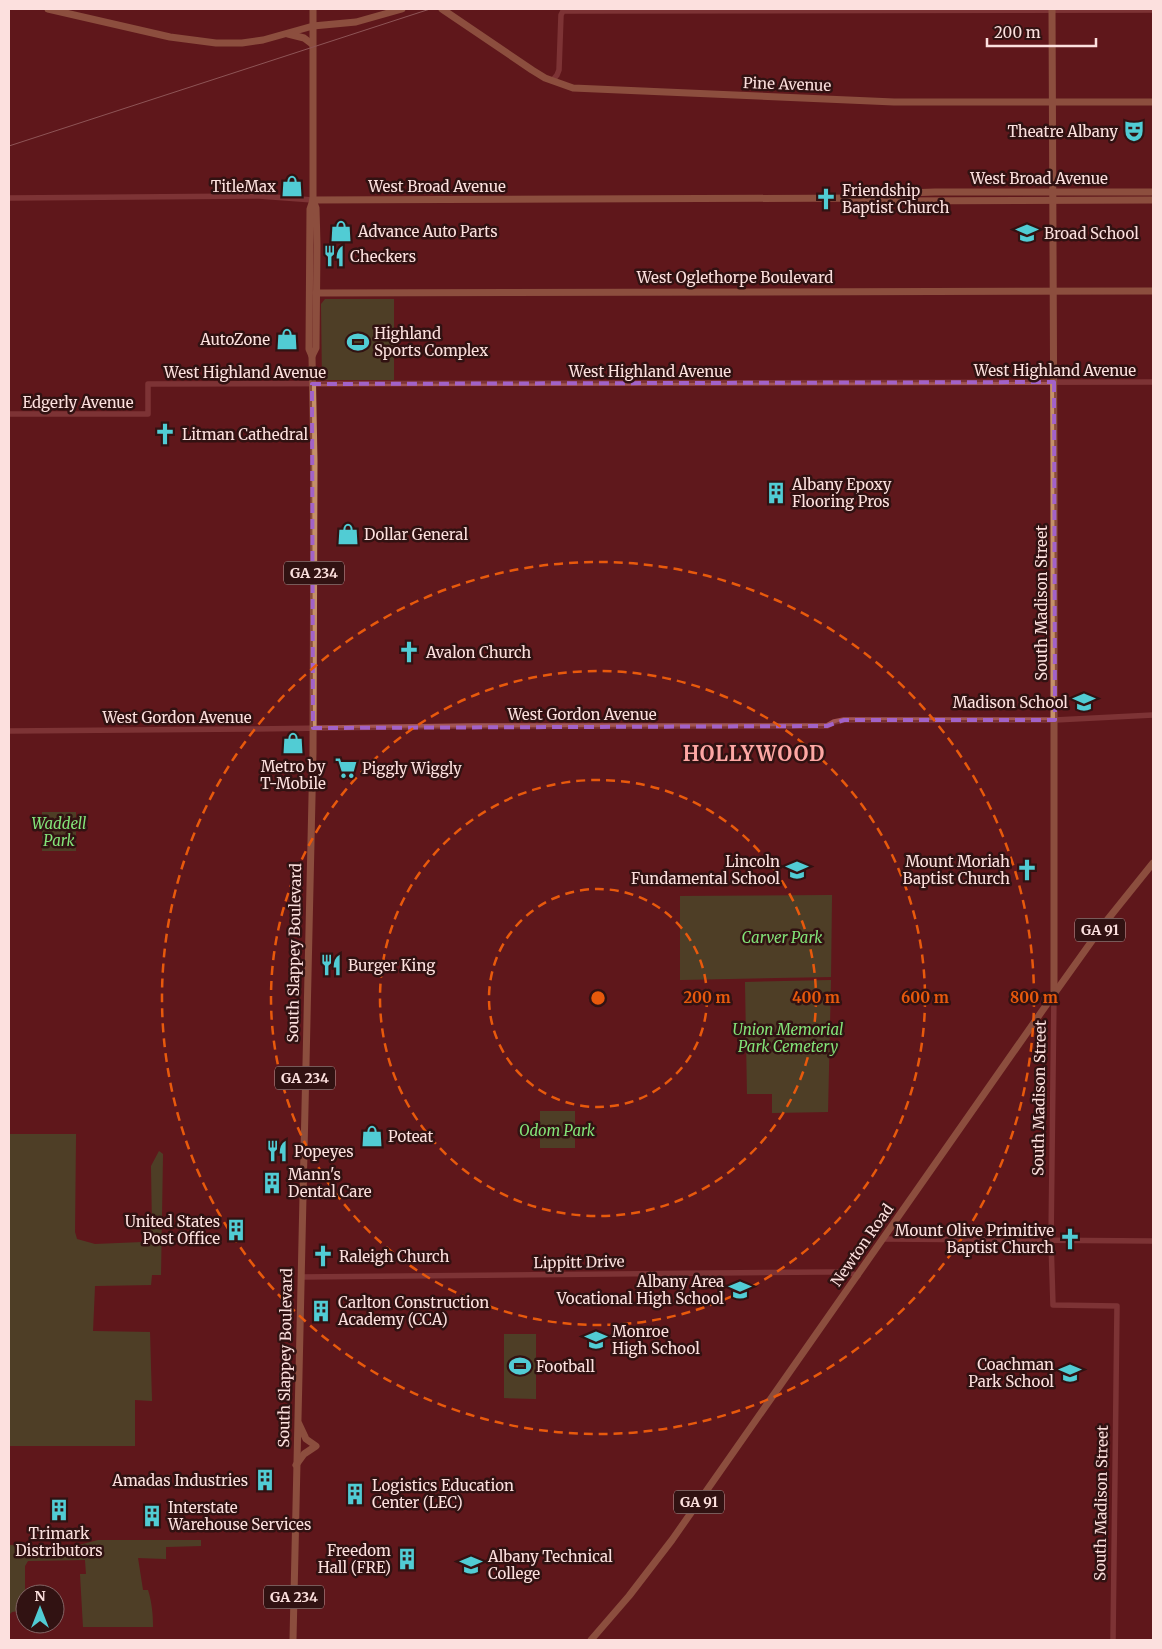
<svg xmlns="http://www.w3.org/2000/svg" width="1162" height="1649" viewBox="0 0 1162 1649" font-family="Merriweather,serif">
	<rect width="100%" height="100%" fill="#5f181c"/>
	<g fill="#3b6e34">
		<path d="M325,299H394V380H322L321,304Z"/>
		<rect x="42" y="812" width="34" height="39"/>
		<path d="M832,895L831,977L680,980V896Z"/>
		<path d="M831,980L828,1112L772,1113V1094H747L745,982Z"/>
		<rect x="540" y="1111" width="35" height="37"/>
		<path d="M9,1134H76L75,1232L77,1239L95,1244L143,1242L149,1237L152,1226L151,1166L159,1151L163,1154L161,1275H152L151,1285L95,1286L93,1331L150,1332L152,1401L135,1400V1446H9Z"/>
		<path d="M504,1334H536V1399L504,1398Z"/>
		<path d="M98,1540H201V1546L166,1547V1559L138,1558L143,1590H148C152,1603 153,1615 153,1627H83L80,1574H86L85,1560L28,1561L25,1566V1610L12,1612L9,1615V1545L71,1547Z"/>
	</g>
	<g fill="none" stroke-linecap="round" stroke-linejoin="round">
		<g stroke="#a25554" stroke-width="5.5">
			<path d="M552,81L557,75L559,70L561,15L563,11L1153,10"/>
			<path d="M9,198L259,196L313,200"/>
			<path d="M9,414H148V384L1153,382"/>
			<path d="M9,731L247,729L471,726H827L834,722L844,720H1055L1153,715"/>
			<path d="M1054,994L1051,1241L1053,1305L1117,1306L1113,1640"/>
			<path d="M883,1239L1153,1241"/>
			<path d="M301,1277L827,1272H848L858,1276"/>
		</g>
		<g stroke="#c49069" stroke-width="7">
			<path d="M48,9L170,37L216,43H242L263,40L313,26L356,22L402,9"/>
			<path d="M442,9L532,70L545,78L573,88L894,102H1153"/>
			<path d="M1052,9L1054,475V994"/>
			<path d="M288,34L304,38L312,44"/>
			<path d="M869,197L878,194L935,192H1153"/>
			<path d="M313,200L866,198L880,201L1153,200"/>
			<path d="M316,293L1153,291"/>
			<path d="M312,356L316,348L317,245L316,208L313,200"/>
			<path d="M296,1465L304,1454L316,1446L306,1439L299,1424"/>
			<path d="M293,1640L313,753L314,461L312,356L309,349L310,209L313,200V9"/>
			<path d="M591,1640L629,1596L672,1540L1054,994L1104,924L1153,863"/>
		</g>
		<path stroke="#c89d9d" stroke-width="1" d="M9,146L430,9"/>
	</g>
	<path d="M0 0H1162V1649H0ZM1054,382L1055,720H844L827,726L313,728L312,384Z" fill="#5f181c" fill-opacity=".55" fill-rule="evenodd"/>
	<path fill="none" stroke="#a262c8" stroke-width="4" stroke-dasharray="10 6" stroke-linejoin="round" d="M1054,382L1055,720H844L827,726L313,728L312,384Z"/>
	<g fill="none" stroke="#e8590c" stroke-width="2.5" stroke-dasharray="9 6">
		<circle cx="598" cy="998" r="109"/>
		<circle cx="598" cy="998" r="218"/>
		<circle cx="598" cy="998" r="327"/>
		<circle cx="598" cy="998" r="436"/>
	</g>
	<defs>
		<g id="theatre-bare" transform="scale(1.725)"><path d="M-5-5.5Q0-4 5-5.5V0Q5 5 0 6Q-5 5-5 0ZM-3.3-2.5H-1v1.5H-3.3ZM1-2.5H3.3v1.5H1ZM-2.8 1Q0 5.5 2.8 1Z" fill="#51ccd4" stroke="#311212" stroke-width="2.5" paint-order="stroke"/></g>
		<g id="shop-bare" transform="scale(1.725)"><path d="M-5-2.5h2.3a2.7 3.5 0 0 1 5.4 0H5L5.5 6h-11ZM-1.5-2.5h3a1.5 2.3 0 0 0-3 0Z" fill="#51ccd4" stroke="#311212" stroke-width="2.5" paint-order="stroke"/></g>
		<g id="church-bare" transform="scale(1.725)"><path d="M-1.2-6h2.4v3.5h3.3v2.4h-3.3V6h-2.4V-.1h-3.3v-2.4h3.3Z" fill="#51ccd4" stroke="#311212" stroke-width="2.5" paint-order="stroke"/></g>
		<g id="school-bare" transform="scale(1.725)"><path d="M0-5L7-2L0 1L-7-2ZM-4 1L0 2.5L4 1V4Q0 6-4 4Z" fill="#51ccd4" stroke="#311212" stroke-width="2.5" paint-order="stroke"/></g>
		<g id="restaurant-bare" transform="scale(1.725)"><path d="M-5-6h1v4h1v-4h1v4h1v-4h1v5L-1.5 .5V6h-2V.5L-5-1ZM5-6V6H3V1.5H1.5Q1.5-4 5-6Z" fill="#51ccd4" stroke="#311212" stroke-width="2.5" paint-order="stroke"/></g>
		<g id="stadium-bare" transform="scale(1.725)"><path d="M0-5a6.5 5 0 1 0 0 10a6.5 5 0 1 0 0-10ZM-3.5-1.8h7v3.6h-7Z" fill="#51ccd4" stroke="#311212" stroke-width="2.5" paint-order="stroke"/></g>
		<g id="building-bare" transform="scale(1.725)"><path d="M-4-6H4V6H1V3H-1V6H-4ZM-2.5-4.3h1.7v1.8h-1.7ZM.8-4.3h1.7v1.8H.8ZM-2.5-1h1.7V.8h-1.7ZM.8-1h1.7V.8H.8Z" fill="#51ccd4" stroke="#311212" stroke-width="2.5" paint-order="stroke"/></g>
		<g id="supermarket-bare" transform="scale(1.725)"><path d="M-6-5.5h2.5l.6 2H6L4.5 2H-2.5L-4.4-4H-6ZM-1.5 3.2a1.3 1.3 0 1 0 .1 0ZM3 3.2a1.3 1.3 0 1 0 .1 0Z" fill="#51ccd4" stroke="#311212" stroke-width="2.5" paint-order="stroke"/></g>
	</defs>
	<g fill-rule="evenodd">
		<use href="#theatre-bare" x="1134" y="131"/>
		<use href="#shop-bare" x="292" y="186"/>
		<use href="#church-bare" x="826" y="199"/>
		<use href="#shop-bare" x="341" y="231"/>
		<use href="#school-bare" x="1027" y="233"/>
		<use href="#restaurant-bare" x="334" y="256"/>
		<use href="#shop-bare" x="287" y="339"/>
		<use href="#stadium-bare" x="358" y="342"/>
		<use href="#church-bare" x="165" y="434"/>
		<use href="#building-bare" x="776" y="493"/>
		<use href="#shop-bare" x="348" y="534"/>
		<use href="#church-bare" x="409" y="652"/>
		<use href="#school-bare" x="1084" y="702"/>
		<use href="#shop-bare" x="293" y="743"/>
		<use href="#supermarket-bare" x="346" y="768"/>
		<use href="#school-bare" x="797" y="870"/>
		<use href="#church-bare" x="1027" y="870"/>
		<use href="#restaurant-bare" x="331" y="965"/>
		<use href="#shop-bare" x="372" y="1136"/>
		<use href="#restaurant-bare" x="277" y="1151"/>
		<use href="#building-bare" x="272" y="1183"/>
		<use href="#building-bare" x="236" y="1230"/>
		<use href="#church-bare" x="1070" y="1239"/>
		<use href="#church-bare" x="323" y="1256"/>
		<use href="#school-bare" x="740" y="1290"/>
		<use href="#building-bare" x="321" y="1311"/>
		<use href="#school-bare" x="596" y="1340"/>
		<use href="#stadium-bare" x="520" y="1366"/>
		<use href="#school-bare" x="1070" y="1373"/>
		<use href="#building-bare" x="265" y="1480"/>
		<use href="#building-bare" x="355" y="1494"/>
		<use href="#building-bare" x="59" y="1510"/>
		<use href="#building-bare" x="152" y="1516"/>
		<use href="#building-bare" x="407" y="1559"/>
		<use href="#school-bare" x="471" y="1565"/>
	</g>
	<g text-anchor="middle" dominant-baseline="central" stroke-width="5" stroke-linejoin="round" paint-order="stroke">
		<g fill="#311212" stroke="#bfa2a1" stroke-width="1">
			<rect x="284" y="561.5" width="60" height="23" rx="4"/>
			<rect x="1075" y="918.5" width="50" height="23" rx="4"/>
			<rect x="275" y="1066.5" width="60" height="23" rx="4"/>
			<rect x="674" y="1490.5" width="50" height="23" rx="4"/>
			<rect x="264" y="1585.5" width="60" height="23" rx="4"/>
		</g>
		<g font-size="14" font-weight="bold" fill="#fce0de">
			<text x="314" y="573">GA 234</text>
			<text x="1100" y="930">GA 91</text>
			<text x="305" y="1078">GA 234</text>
			<text x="699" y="1502">GA 91</text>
			<text x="294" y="1597">GA 234</text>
		</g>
		<g font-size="15" fill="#fce0de" stroke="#311212">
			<text transform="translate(787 84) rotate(2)">Pine Avenue</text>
			<text x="1039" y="178">West Broad Avenue</text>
			<text x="437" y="186">West Broad Avenue</text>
			<text x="735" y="277">West Oglethorpe Boulevard</text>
			<text x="1055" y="370">West Highland Avenue</text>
			<text x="650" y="371">West Highland Avenue</text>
			<text x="245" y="372">West Highland Avenue</text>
			<text x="78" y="402">Edgerly Avenue</text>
			<text transform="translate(1041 603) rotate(-90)">South Madison Street</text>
			<text x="582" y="714">West Gordon Avenue</text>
			<text x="177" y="717">West Gordon Avenue</text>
			<text transform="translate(294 953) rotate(-89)">South Slappey Boulevard</text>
			<text transform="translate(1039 1098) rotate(-89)">South Madison Street</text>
			<text transform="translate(862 1245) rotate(-55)">Newton Road</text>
			<text transform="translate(579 1262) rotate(-1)">Lippitt Drive</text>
			<text transform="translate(285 1358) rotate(-89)">South Slappey Boulevard</text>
			<text transform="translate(1101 1503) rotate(-89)">South Madison Street</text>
		</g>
		<g font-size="15" fill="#fce0de" stroke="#311212" text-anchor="start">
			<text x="1118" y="131" text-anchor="end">Theatre Albany</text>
			<text x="276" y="186" text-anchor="end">TitleMax</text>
			<text x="842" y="190">Friendship<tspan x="842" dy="17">Baptist Church</tspan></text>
			<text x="358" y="231">Advance Auto Parts</text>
			<text x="1044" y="233">Broad School</text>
			<text x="350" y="256">Checkers</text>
			<text x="374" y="333">Highland<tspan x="374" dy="17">Sports Complex</tspan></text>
			<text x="270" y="339" text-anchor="end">AutoZone</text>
			<text x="182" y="434">Litman Cathedral</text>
			<text x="792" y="484">Albany Epoxy<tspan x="792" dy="17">Flooring Pros</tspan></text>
			<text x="364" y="534">Dollar General</text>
			<text x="426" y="652">Avalon Church</text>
			<text x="1068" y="702" text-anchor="end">Madison School</text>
			<text x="293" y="766" text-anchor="middle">Metro by<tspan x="293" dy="17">T-Mobile</tspan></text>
			<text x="362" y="768">Piggly Wiggly</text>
			<text x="780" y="861" text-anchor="end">Lincoln<tspan x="780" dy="17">Fundamental School</tspan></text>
			<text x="1010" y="861" text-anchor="end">Mount Moriah<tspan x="1010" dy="17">Baptist Church</tspan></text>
			<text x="348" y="965">Burger King</text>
			<text x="388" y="1136">Poteat</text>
			<text x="294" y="1151">Popeyes</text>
			<text x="288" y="1174">Mann's<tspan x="288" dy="17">Dental Care</tspan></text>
			<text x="220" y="1221" text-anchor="end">United States<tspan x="220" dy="17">Post Office</tspan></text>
			<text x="1054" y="1230" text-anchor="end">Mount Olive Primitive<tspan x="1054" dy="17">Baptist Church</tspan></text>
			<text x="339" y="1256">Raleigh Church</text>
			<text x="724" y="1281" text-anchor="end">Albany Area<tspan x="724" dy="17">Vocational High School</tspan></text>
			<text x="338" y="1302">Carlton Construction<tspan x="338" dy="17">Academy (CCA)</tspan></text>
			<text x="612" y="1331">Monroe<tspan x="612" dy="17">High School</tspan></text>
			<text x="1054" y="1364" text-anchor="end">Coachman<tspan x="1054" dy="17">Park School</tspan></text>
			<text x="536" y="1366">Football</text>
			<text x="248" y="1480" text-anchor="end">Amadas Industries</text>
			<text x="372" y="1485">Logistics Education<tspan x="372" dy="17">Center (LEC)</tspan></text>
			<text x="168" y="1507">Interstate<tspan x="168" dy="17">Warehouse Services</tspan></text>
			<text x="59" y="1533" text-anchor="middle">Trimark<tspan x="59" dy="17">Distributors</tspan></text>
			<text x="391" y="1550" text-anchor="end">Freedom<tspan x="391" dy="17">Hall (FRE)</tspan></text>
			<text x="488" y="1556">Albany Technical<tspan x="488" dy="17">College</tspan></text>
		</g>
		<g font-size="15" font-style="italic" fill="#83e378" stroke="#311212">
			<text x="59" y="823">Waddell<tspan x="59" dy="17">Park</tspan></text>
			<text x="782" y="937">Carver Park</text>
			<text x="788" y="1029">Union Memorial<tspan x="788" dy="17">Park Cemetery</tspan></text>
			<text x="557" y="1130">Odom Park</text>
		</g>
		<g font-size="20" font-weight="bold" letter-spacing="1" fill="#fea7a4" stroke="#311212">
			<text x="754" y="753">HOLLYWOOD</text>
		</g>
	</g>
	<circle cx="598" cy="998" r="8" fill="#e8590c" stroke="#311212" stroke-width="2.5"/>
	<g font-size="15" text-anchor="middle" font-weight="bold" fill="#e8590c" stroke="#311212" stroke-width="5" stroke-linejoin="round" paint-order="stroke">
		<text x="707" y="1003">200 m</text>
		<text x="816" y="1003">400 m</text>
		<text x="925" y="1003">600 m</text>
		<text x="1034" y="1003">800 m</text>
	</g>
	<rect width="1162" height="1649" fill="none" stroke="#fce0de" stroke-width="20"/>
	<g transform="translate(40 1609)"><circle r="24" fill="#311212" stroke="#826464"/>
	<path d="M0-4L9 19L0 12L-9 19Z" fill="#51ccd4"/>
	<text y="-8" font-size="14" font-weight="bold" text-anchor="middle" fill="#fce0de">N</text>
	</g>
	<path d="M987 38v8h109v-8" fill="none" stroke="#fce0de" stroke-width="2.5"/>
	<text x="994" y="38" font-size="15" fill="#fce0de" stroke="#311212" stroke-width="4" paint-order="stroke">200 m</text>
</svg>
